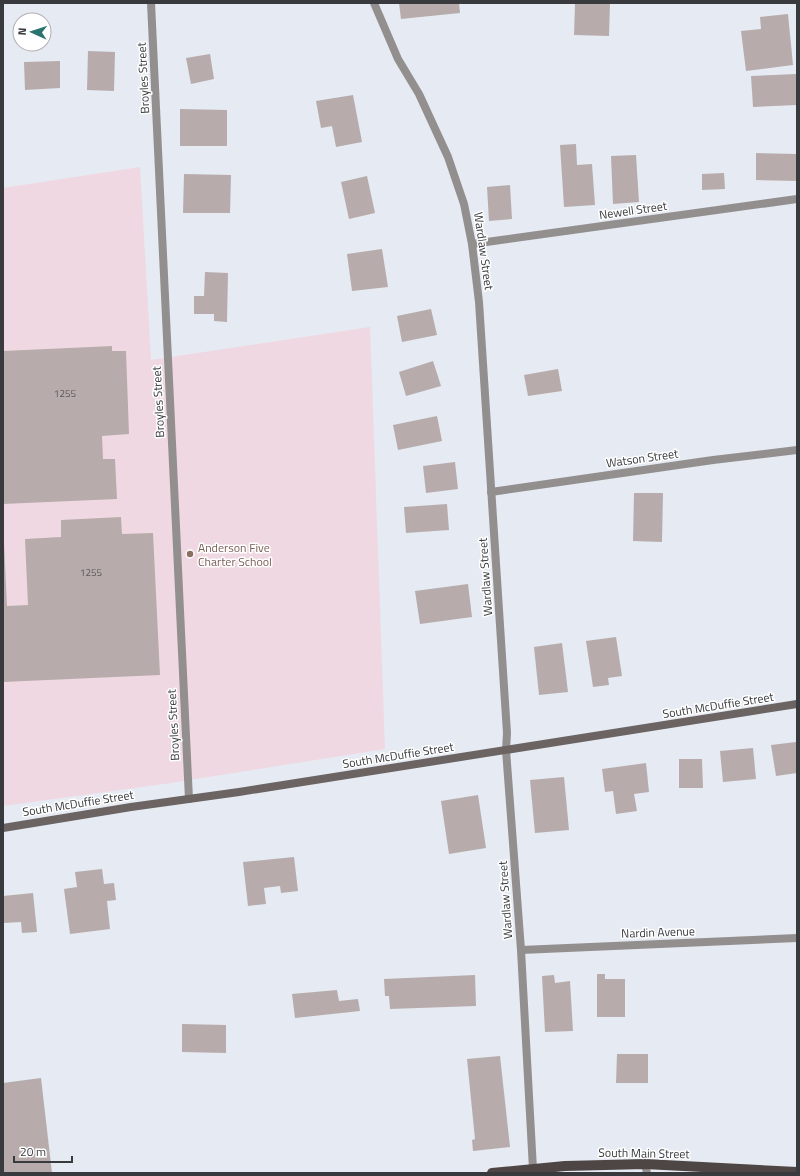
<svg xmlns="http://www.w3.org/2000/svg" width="800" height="1176" viewBox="0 0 800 1176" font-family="'Titillium Web',sans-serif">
	<rect width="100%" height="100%" fill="#e5eaf3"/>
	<path fill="#f0d8e2" d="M140,167L151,360L370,327L385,749L164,784L3,806V188Z"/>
	<g fill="#b7acab">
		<path d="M399,3H459L460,13L401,19Z"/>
		<path d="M575,3H610L609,36L574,35Z"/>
		<path d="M788,14L793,65L746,71L741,31L761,29L760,17Z"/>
		<path d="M88,51L115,52L114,91L87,90Z"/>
		<path d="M210,54L214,79L191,84L186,58Z"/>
		<path d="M60,61V88L25,90L24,62Z"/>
		<path d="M796,74L797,105L753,107L751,76Z"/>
		<path d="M353,95L362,142L336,147L332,126L321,128L316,101Z"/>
		<path d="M180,109L227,110V146H180Z"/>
		<path d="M576,144L577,165L592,164L595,205L564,207L560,145Z"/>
		<path d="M756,153L797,154V181L756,180Z"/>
		<path d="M636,155L639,202L613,204L611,156Z"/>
		<path d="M724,173L725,189L702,190V174Z"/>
		<path d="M184,174L231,175L230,213H183Z"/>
		<path d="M367,176L375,213L349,219L341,182Z"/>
		<path d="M510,185L512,219L489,221L487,187Z"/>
		<path d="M382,249L388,287L352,291L347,254Z"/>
		<path d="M205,272L228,273L227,322L214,321V314H194V296H204Z"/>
		<path d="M431,309L437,335L402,342L397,316Z"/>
		<path d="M112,346V351H126L129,434L102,436L103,459H115L117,499L3,504V351Z"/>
		<path d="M433,361L441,386L406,396L399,372Z"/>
		<path d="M558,369L562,391L528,396L524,375Z"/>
		<path d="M437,416L442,441L398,450L393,425Z"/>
		<path d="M455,462L458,489L426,493L423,466Z"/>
		<path d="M634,493H663L662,542L633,541Z"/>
		<path d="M447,504L449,530L406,533L404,507Z"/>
		<path d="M121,517L122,534L153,533L160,675L3,682V543H4L7,606L28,605L25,539L61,537V520Z"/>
		<path d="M468,584L472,617L420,624L415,591Z"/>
		<path d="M616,637L622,676L608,678L609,685L593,687L586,641Z"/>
		<path d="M562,643L568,692L539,695L534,647Z"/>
		<path d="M796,742L797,773L776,776L771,745Z"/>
		<path d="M753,748L756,779L723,782L720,751Z"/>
		<path d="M679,759H702L703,788H679Z"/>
		<path d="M646,763L649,792L634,794L637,811L616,814L613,791L605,792L602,769Z"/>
		<path d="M564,777L569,830L535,833L530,780Z"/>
		<path d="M478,795L486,848L449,854L441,801Z"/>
		<path d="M294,857L298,891L281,893L280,886L264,888L266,904L248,906L243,862Z"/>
		<path d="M102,869L104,884L114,883L116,900L107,901L110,929L70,934L64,889L77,887L75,872Z"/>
		<path d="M33,893L37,932L22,933L21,922L3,923V896Z"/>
		<path d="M597,974H605V979H625V1017H597Z"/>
		<path d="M475,975L476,1006L390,1009L389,996H385L384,979Z"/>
		<path d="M554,975L555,983L570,981L573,1031L545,1032L542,976Z"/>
		<path d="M337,990L339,1001L358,999L360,1011L295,1018L292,994Z"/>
		<path d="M182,1024L226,1025V1053L182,1052Z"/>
		<path d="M617,1054H648V1083H616Z"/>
		<path d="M500,1056L510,1147L473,1151L472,1140L475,1139L467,1059Z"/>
		<path d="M41,1078L52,1173H3V1083Z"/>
	</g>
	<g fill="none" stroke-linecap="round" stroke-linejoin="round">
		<g stroke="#938f8e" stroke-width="8">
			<path d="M151,3L189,799"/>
			<path d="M374,3L398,59L419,94L448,157L464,204L472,244L479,302L507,733L506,750L521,950L533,1169"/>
			<path d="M472,244L797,199"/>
			<path d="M491,492L713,460L797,450"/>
			<path d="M521,950L797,938"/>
			<path d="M645,1164L647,1173"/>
		</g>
		<path stroke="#6b6462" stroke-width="8" d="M3,828L131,807L239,792L797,704"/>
		<path stroke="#4e4644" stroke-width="10" d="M492,1173L565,1166L645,1164L797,1172"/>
	</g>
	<circle fill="#8d6e63" stroke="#fff" stroke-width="1.5" cx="190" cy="554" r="4"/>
	<g text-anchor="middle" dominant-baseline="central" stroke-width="3" stroke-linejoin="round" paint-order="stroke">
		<g font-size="10" fill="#585658">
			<text x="65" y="393">1255</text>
			<text x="91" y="572">1255</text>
		</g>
		<g font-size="12" fill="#383a3d" stroke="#fff">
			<text transform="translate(143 78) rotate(-93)">Broyles Street</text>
			<text transform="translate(633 210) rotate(-8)">Newell Street</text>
			<text transform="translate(484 251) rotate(82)">Wardlaw Street</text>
			<text transform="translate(158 402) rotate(-93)">Broyles Street</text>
			<text transform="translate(642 458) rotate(-8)">Watson Street</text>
			<text transform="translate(485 577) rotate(-94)">Wardlaw Street</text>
			<text transform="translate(718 705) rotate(-9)">South McDuffie Street</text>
			<text transform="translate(173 725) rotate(-93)">Broyles Street</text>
			<text transform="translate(398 755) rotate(-9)">South McDuffie Street</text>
			<text transform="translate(78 803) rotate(-9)">South McDuffie Street</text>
			<text transform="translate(505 900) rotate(-94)">Wardlaw Street</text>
			<text transform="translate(658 932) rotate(-2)">Nardin Avenue</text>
			<text transform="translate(644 1153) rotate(1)">South Main Street</text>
		</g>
		<g font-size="12" fill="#785e54" stroke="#fff" text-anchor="start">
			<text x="198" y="547">Anderson Five<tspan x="198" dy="14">Charter School</tspan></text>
		</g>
	</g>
	<rect width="800" height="1176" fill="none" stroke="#383a3d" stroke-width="8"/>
	<g transform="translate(32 32) rotate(273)"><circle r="19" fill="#ffffff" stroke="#afb0b1"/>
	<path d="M0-3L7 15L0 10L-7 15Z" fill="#2a736e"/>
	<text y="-6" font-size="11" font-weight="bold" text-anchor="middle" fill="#383a3d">N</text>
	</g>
	<path d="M14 1156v6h58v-6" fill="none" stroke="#383a3d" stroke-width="2"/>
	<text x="20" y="1156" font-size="12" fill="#383a3d" stroke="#ffffff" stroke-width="3" paint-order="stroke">20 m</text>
</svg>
